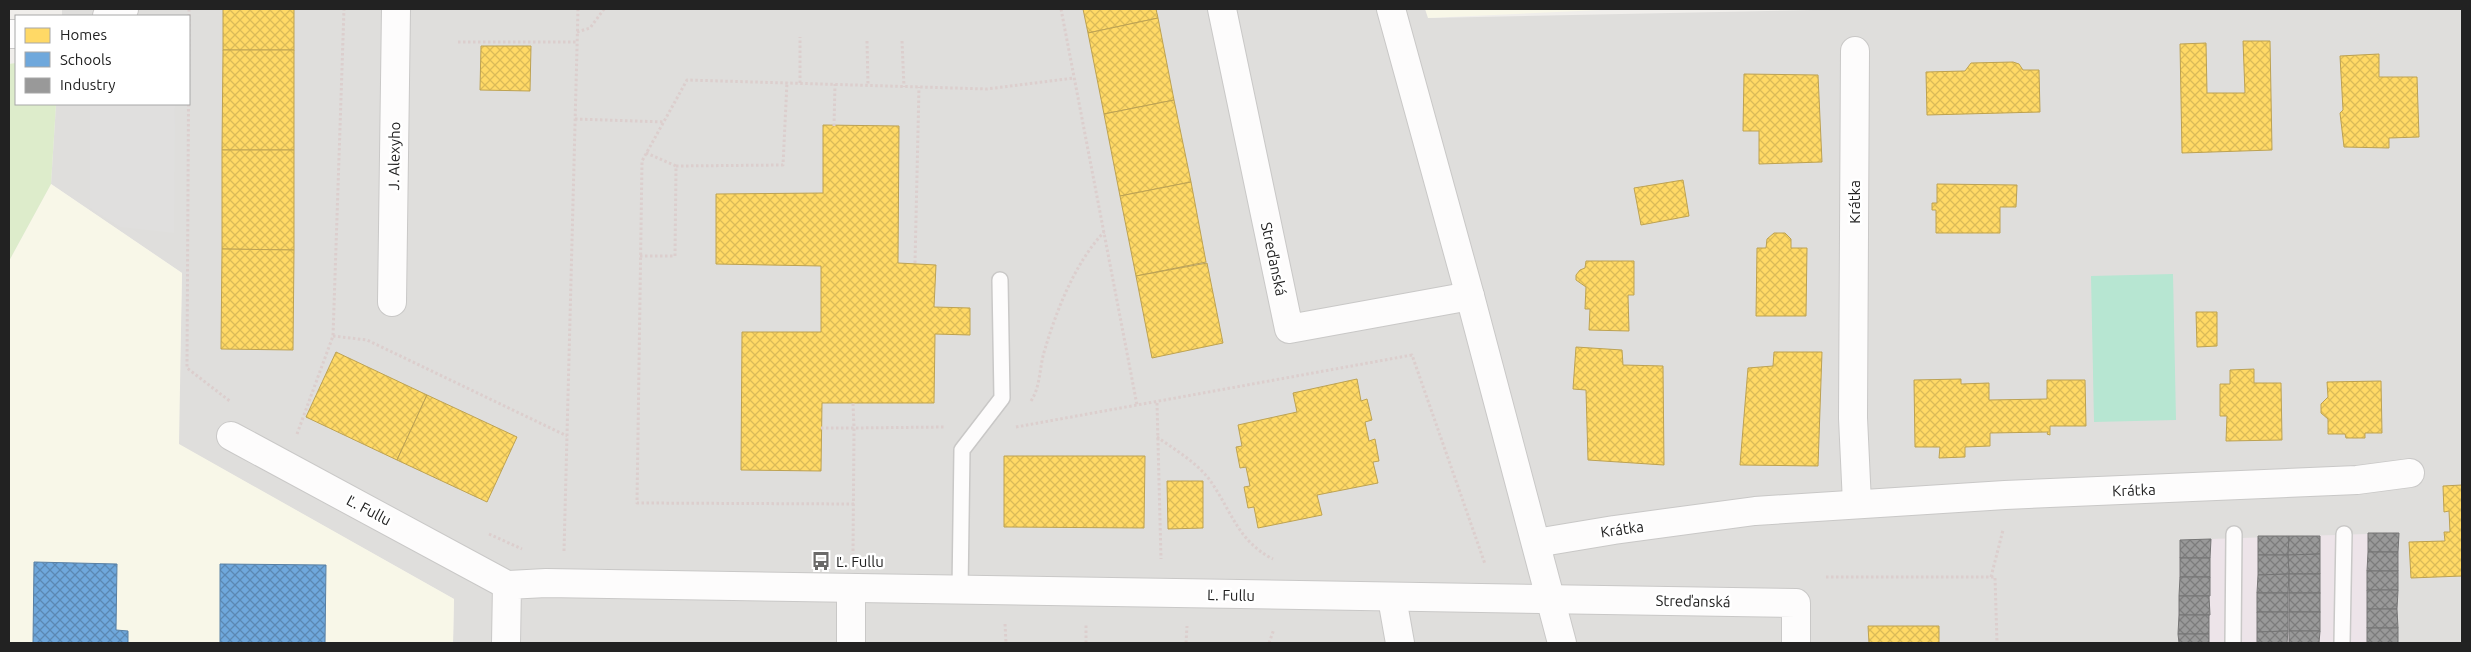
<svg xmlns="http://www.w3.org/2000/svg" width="2471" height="652" viewBox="0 0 2471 652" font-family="Ubuntu,sans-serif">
	<defs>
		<pattern id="homes-cross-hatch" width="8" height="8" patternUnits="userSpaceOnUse" patternTransform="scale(1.25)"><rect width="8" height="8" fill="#ffd966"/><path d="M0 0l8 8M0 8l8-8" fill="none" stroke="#daba58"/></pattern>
		<pattern id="schools-cross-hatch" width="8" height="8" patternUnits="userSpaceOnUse" patternTransform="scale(1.25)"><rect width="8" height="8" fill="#6fa8dc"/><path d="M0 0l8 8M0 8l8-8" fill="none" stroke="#5b88b2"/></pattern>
		<pattern id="industry-cross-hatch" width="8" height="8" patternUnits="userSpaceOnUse" patternTransform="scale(1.25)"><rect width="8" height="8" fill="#999"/><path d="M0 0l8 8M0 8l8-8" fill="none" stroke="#7c7c7c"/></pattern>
	</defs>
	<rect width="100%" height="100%" fill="#f0eeeb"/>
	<path fill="#dfdedc" d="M62,9H1426L1429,18L1861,9H2462V643H453L454,599L178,444L182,273L51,184L56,104H189V16H62Z"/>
	<path fill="#ede4e9" d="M2399,533L2397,643H2178L2180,540Z"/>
	<g fill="#f8f7e8">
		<path d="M1425,9H1622L1428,18Z"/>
		<path d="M51,184L182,273L179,444L454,599L453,643H9V261Z"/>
	</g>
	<path fill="#ddeccb" d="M16,63V104H56L51,184L9,261V64Z"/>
	<path fill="#b7e6d2" d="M2173,274L2176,420L2094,422L2091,276Z"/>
	<path fill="#e0dfde" d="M90,104H175L174,233L120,227L90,208Z"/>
	<g fill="url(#homes-cross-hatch)" stroke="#bda252">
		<rect x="223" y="9" width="71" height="41"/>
		<path d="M1083,9H1156L1158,18L1088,33Z"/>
		<path d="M1158,18L1174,100L1104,114L1088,33Z"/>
		<path d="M2243,41H2270L2272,150L2182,153L2180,44L2206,43L2207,93H2245Z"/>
		<path d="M481,46H531L530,91L480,90Z"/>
		<path d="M223,50H294V150H222Z"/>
		<path d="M2379,54V77H2417L2419,137L2389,138V148L2344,147L2340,113L2343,110L2340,56Z"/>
		<path d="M2013,62L2019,64L2023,70H2039L2040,112L1927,115L1926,72L1965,71L1971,63Z"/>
		<path d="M1744,74L1818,75L1822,162L1759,164V131H1743Z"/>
		<path d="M1174,100L1191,182L1120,196L1104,114Z"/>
		<path d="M823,125L899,126L898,263L936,265L934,307L970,308V335L935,334L934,403H822L821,471L741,470L742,332H821V266L716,264V194L823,193Z"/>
		<path d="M222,150H294V250L222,249Z"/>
		<path d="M1683,180L1689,216L1641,225L1634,188Z"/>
		<path d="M1191,182L1206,262L1136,276L1120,196Z"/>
		<path d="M1937,184L2017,185L2016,207H2000V233H1936V210H1932V203H1937Z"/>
		<path d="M1774,233H1785L1791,239V248H1807L1806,316H1756L1757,248H1766L1767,239Z"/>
		<path d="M222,249L294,250L293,350L221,349Z"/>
		<path d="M1586,261H1634V295H1628L1629,331L1589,330L1590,309H1585L1586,287L1576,280V275L1580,270L1585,268Z"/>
		<path d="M1207,263L1223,343L1152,358L1136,276Z"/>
		<path d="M2196,312H2217V346L2197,347Z"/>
		<path d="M1576,347L1622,350L1623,365L1663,366L1664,465L1588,460L1586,390L1573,389Z"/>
		<path d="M336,352L427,395L397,460L306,417Z"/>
		<path d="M1774,352H1822L1818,466L1740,465L1748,368L1773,366Z"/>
		<path d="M2254,369V383H2281L2282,440L2226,441L2227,416H2220V384H2230V370Z"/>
		<path d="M1357,379L1361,401L1367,399L1372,420L1365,422L1369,441L1375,439L1379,461L1373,462L1378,483L1317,495L1322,515L1258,528L1254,507L1248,508L1244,487L1250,486L1246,467L1240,468L1236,447L1242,446L1238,425L1297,412L1293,393Z"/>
		<path d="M1961,379V384L1989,383V400L2047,399V380H2085L2086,426H2050V435L2047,434L2048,432L1990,433V446L1965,447V457L1939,458L1940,447H1915L1914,380Z"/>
		<path d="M2381,381L2382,433H2365V438H2346L2345,434H2328V419L2321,413V404L2328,397L2327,382Z"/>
		<path d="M427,395L517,437L487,502L397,460Z"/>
		<path d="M1004,456H1145L1144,528L1004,527Z"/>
		<path d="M1167,481H1203V528L1168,529Z"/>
		<path d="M2462,485V576L2411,578L2409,542L2445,541L2444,532H2450L2449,511L2444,512L2443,486Z"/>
		<path d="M1868,626H1939V643H1869Z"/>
	</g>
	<g fill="url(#schools-cross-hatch)" stroke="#5880a4">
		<path d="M34,562L117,564L116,630L128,631V643H33Z"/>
		<path d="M220,564L326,565L325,643H220Z"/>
	</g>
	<g fill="url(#industry-cross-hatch)" stroke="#757575">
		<path d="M2368,533H2399L2398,552H2368Z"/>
		<path d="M2258,536H2289L2288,555H2258Z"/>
		<path d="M2289,536H2320V554L2288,555Z"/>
		<path d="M2211,539L2210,558H2180V540Z"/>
		<path d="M2368,552H2398V571H2367Z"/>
		<path d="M2320,554V574H2289L2288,555Z"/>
		<path d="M2258,555H2288L2289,574L2258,575Z"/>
		<rect x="2180" y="558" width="30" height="19"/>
		<rect x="2367" y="571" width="31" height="19"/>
		<path d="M2289,574L2288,593H2257L2258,575Z"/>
		<rect x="2289" y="574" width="31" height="19"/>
		<path d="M2180,577H2210V596H2179Z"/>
		<path d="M2367,590H2398L2397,609H2367Z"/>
		<rect x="2257" y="593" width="31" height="19"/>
		<rect x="2289" y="593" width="31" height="19"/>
		<path d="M2179,596H2209L2210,615H2179Z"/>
		<path d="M2367,609H2397L2398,628H2367Z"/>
		<path d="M2257,612H2288V631L2257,632Z"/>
		<rect x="2289" y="612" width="31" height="19"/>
		<path d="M2179,615H2209V634H2178Z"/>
		<rect x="2367" y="628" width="31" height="15"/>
		<path d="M2288,631L2287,643H2257V632Z"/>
		<path d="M2289,631H2320L2319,643H2289Z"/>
		<path d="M2178,634H2209V643H2179Z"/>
	</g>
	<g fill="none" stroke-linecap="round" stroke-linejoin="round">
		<g stroke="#c9c8c7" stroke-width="18">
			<g id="lane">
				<path d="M960,591L962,450L1002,398L1000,280"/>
				<path d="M2233,643L2234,534"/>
				<path d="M2342,643L2344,534"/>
			</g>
		</g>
		<g stroke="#c9c8c7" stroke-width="30">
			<g id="street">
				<path d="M1222,9L1289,329L1470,296"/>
				<path d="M1391,9L1470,296L1562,643"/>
				<path d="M107,16L124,9"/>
				<path d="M9,34H16"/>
				<path d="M1855,51L1853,418L1857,503"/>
				<path d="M392,302L396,9"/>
				<path d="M231,436L507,585"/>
				<path d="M1536,543L1614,530L1755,511L2005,495L2357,480L2410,473"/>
				<path d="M1392,598L1400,643"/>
				<path d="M506,643L507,585L546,583L1796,603V643"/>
				<path d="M851,643V589"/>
			</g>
		</g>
		<g stroke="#dccecd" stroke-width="3" stroke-dasharray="2.5 2.5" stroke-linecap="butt">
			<path d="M189,9L187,368L231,402"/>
			<path d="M1061,9L1137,405"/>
			<path d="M577,32L590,28L604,9"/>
			<path d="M867,41L868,85"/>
			<path d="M902,41L904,87"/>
			<path d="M458,42H577"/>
			<path d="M800,83V37"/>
			<path d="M575,119L664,122"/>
			<path d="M834,126L835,84"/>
			<path d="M646,153L676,166"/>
			<path d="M640,256H675L676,166L783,165L787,82"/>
			<path d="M915,263L919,87"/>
			<path d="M333,336L367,340L567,436"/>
			<path d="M1031,401C1041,386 1039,367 1045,349C1057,309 1075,263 1104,232"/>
			<path d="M1157,403L1161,559"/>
			<path d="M1016,427L1412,355L1485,564"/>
			<path d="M821,428H854L853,403"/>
			<path d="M297,434L333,336L344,9"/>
			<path d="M1157,437C1174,449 1196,462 1209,479C1231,509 1237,541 1273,559"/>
			<path d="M854,504L637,503L642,161L687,80L987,89L1074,78"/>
			<path d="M489,534L522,549"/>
			<path d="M564,551L578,9"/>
			<path d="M853,556L854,428L945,427"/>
			<path d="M1826,577H1995L1997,643"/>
			<path d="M1991,577L2003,530"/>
			<path d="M1005,624L1006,643"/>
			<path d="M1086,643V625"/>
			<path d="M1186,643L1187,626"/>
			<path d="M1269,643L1274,629"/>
		</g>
		<use href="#lane" stroke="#fdfcfc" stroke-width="15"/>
		<use href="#street" stroke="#fdfcfc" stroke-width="28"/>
	</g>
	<defs>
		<g id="bus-bare" transform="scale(1.5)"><path d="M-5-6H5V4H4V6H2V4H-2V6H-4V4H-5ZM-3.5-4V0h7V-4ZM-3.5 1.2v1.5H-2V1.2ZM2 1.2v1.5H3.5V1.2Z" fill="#6a6968" stroke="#fff" stroke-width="2.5" paint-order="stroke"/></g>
	</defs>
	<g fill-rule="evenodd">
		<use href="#bus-bare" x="821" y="561"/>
	</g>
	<g text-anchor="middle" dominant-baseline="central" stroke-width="5" stroke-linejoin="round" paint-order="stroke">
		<g font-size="15" fill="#222" stroke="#fff">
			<text transform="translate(394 156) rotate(-89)">J. Alexyho</text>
			<text transform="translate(1854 202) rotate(-90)">Krátka</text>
			<text transform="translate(1274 259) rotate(78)">Streďanská</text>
			<text transform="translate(2134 490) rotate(-2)">Krátka</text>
			<text transform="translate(369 510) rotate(28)">Ľ. Fullu</text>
			<text transform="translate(1622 529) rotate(-8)">Krátka</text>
			<text transform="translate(1231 595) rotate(1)">Ľ. Fullu</text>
			<text transform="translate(1693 601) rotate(1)">Streďanská</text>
		</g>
		<g font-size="15" fill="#222" stroke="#fff" text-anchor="start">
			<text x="836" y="561">Ľ. Fullu</text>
		</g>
	</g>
	<rect width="2471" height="652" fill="none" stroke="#222222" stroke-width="20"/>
	<rect x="15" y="15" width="175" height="90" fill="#ffffff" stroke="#a7a7a7"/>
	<rect x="25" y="28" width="25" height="15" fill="#ffd966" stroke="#a7a7a7"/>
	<text x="60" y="40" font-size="15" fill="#222222">Homes</text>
	<rect x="25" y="52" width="25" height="15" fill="#6fa8dc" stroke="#a7a7a7"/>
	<text x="60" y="65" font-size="15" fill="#222222">Schools</text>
	<rect x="25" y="78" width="25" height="15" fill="#999999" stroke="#a7a7a7"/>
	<text x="60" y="90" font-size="15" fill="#222222">Industry</text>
</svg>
